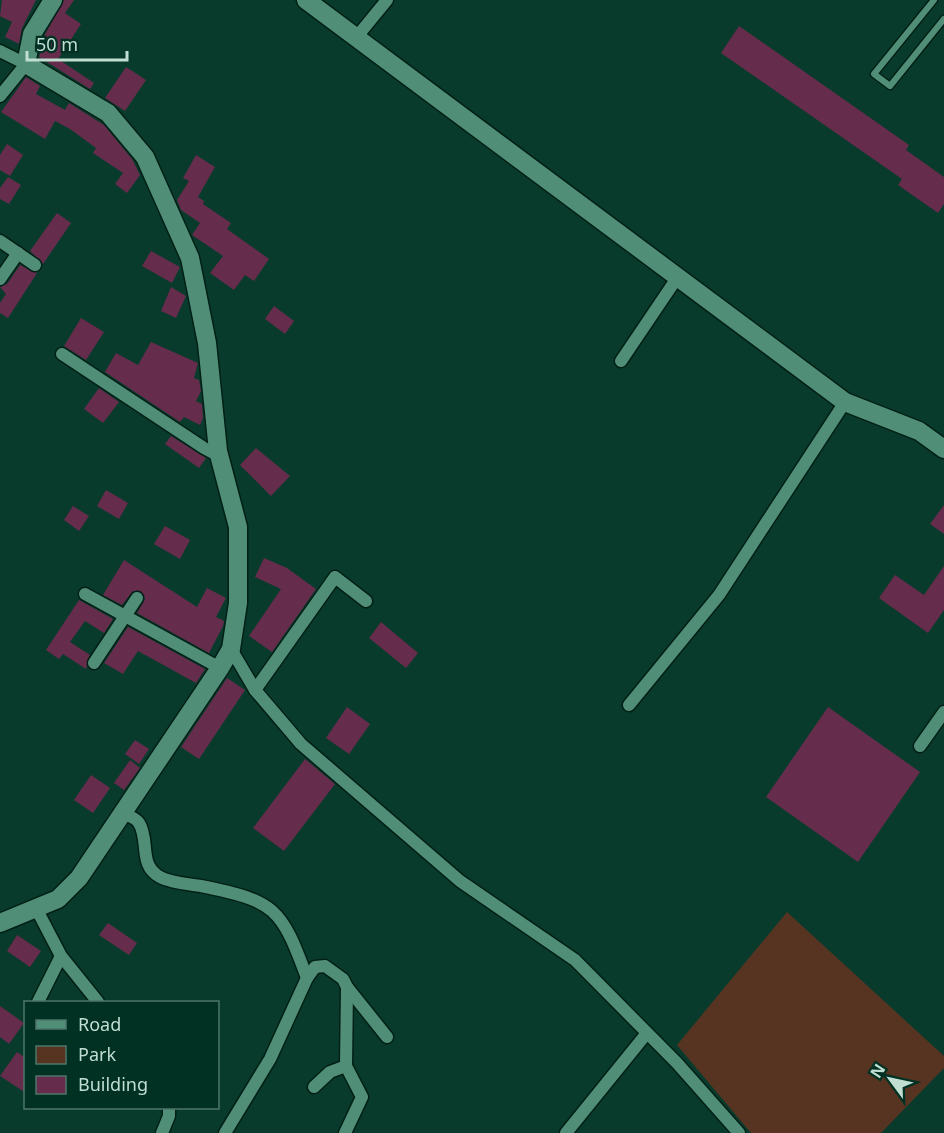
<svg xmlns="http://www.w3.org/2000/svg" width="944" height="1133" viewBox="0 0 944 1133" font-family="'Noto Sans',sans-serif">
	<rect width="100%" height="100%" fill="#093b2d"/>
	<path fill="#573421" d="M787,912L944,1056V1068L881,1133H751L677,1045Z"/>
	<g fill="#652c4b">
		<path d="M2,0H36L22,28L19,44L5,37L12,22L0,16Z"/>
		<path d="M64,0H74L65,13L81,24L58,59L94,83L90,89L39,57L43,38Z"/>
		<path d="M739,26L909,145L906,150L944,177V204L938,213L898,185L902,179L721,53Z"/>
		<path d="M126,67L146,80L125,111L105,98Z"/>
		<path d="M26,77L40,86L36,94L65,110L69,103L104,125L132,159L140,175L127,193L115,184L123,173L93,153L96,148L70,129L55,121L45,139L1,112Z"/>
		<path d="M7,144L23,155L10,176L0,170V155Z"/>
		<path d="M196,155L215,167L198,197L204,201L203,204L231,223L227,229L269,259L254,281L245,275L234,290L210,273L223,256L192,235L200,223L181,210L177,200L189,181L183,178Z"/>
		<path d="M8,177L21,185L9,204L0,199V188Z"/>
		<path d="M57,213L71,223L43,264L30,251Z"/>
		<path d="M151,251L180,267L172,283L142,266Z"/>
		<path d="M20,265L37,273L8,318L0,313V303L6,294L0,287L7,284Z"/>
		<path d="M171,287L186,296L176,318L161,311Z"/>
		<path d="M274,306L294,321L285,334L265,319Z"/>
		<path d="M81,318L104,332L86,360L64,346Z"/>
		<path d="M151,342L198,363L194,378L199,380L201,391L196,401L202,404L203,418L200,425L184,417L180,422L105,372L116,353L138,365Z"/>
		<path d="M99,388L119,402L103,423L84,409Z"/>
		<path d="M171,436L206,458L199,468L165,444Z"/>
		<path d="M256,448L290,476L271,496L240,465Z"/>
		<path d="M106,490L128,503L119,519L97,506Z"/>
		<path d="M944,505V534L930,524Z"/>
		<path d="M73,506L89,516L79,531L64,520Z"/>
		<path d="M165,526L190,540L180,559L154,544Z"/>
		<path d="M264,558L287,568L316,589L272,652L249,636L281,589L255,577Z"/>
		<path d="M124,560L197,607L207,588L226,598L216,617L224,621L223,626L209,653L137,613L145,599L141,591H133L122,605L103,595Z"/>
		<path d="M944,566V610L928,633L879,598L895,575L924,595Z"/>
		<path d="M79,600L113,619L104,633L85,621L70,642L90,655L86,669L63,654L59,659L46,650Z"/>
		<path d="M381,622L418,653L406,668L369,638Z"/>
		<path d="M128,627L205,669L196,683L138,651L123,674L104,663Z"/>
		<path d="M227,678L245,690L199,759L181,747Z"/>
		<path d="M347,707L370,724L349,754L326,738Z"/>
		<path d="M828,707L920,772L858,862L766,797Z"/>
		<path d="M135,740L149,749L139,764L125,754Z"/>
		<path d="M305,759L335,784L284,851L253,828Z"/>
		<path d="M130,760L140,768L124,790L114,783Z"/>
		<path d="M91,775L110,788L93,813L74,800Z"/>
		<path d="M108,923L137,943L129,955L99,935Z"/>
		<path d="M17,935L41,951L30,967L7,951Z"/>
		<path d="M0,1006L24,1023L9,1044L0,1037Z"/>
		<path d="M17,1052L26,1058V1093L0,1076Z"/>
	</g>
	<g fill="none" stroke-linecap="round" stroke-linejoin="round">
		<g stroke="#002016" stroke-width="9">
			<path id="lane" d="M934,0L874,74L890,86L944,19"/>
		</g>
		<g stroke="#002016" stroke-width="15">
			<g id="street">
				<path d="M355,39L387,0"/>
				<path d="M0,51L26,64L0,96"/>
				<path d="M0,241L35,265"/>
				<path d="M0,279L18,253"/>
				<path d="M62,354L204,448L219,456"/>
				<path d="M621,361L677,278"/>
				<path d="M85,594L220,668"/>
				<path d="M231,649L255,690L301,744L460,881L575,960L677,1063L739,1133"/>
				<path d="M94,663L137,598"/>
				<path d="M255,690L335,577L366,601"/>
				<path d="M629,705L719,595L845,402"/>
				<path d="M920,746L944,712"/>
				<path d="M124,813C129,816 137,819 139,823C150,841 138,865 160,877C171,883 189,884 201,886C275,901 281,907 307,978L270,1059L225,1133"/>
				<path d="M37,910L61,956L98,1002"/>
				<path d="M307,978L315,967L325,966L343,979L347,987L346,1066L362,1097L345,1133"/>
				<path d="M347,987L387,1037"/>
				<path d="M38,1002L61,956"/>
				<path d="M314,1087L330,1072L346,1066"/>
				<path d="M162,1133L169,1116V1108"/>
				<path d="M566,1133L647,1033"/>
			</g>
		</g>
		<g stroke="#002016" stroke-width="21">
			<g id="secondary">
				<path d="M306,0L845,402L919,431L944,449"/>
				<path d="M0,923L58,899L79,878L220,668L231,649L238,603V527L218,451L207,343L190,258L145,157L108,113L26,64L32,34L53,0"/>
			</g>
		</g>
		<use href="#lane" stroke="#518e78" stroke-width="6"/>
		<use href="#street" stroke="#518e78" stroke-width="12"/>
		<use href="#secondary" stroke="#518e78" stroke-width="18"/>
	</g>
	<rect x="24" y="1001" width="195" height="108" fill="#003123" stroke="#4d7669" stroke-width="1.5"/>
	<rect x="36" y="1020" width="30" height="9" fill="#518e78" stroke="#4d7669" stroke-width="1.5"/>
	<text x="78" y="1031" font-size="18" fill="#c0ded2">Road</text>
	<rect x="36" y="1046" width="30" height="18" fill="#573421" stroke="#4d7669" stroke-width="1.5"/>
	<text x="78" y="1061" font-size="18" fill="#c0ded2">Park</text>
	<rect x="36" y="1076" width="30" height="18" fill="#652c4b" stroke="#4d7669" stroke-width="1.5"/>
	<text x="78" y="1091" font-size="18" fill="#c0ded2">Building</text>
	<g transform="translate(890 1079) rotate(303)" stroke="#003123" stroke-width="4.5" paint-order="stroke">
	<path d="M0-4.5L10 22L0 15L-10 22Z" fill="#c0ded2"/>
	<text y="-9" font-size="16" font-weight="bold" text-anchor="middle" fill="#c0ded2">N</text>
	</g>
	<path d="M27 51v9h100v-9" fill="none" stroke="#c0ded2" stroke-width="3"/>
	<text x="36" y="51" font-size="18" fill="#c0ded2" stroke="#003123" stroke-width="4.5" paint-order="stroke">50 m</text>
</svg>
